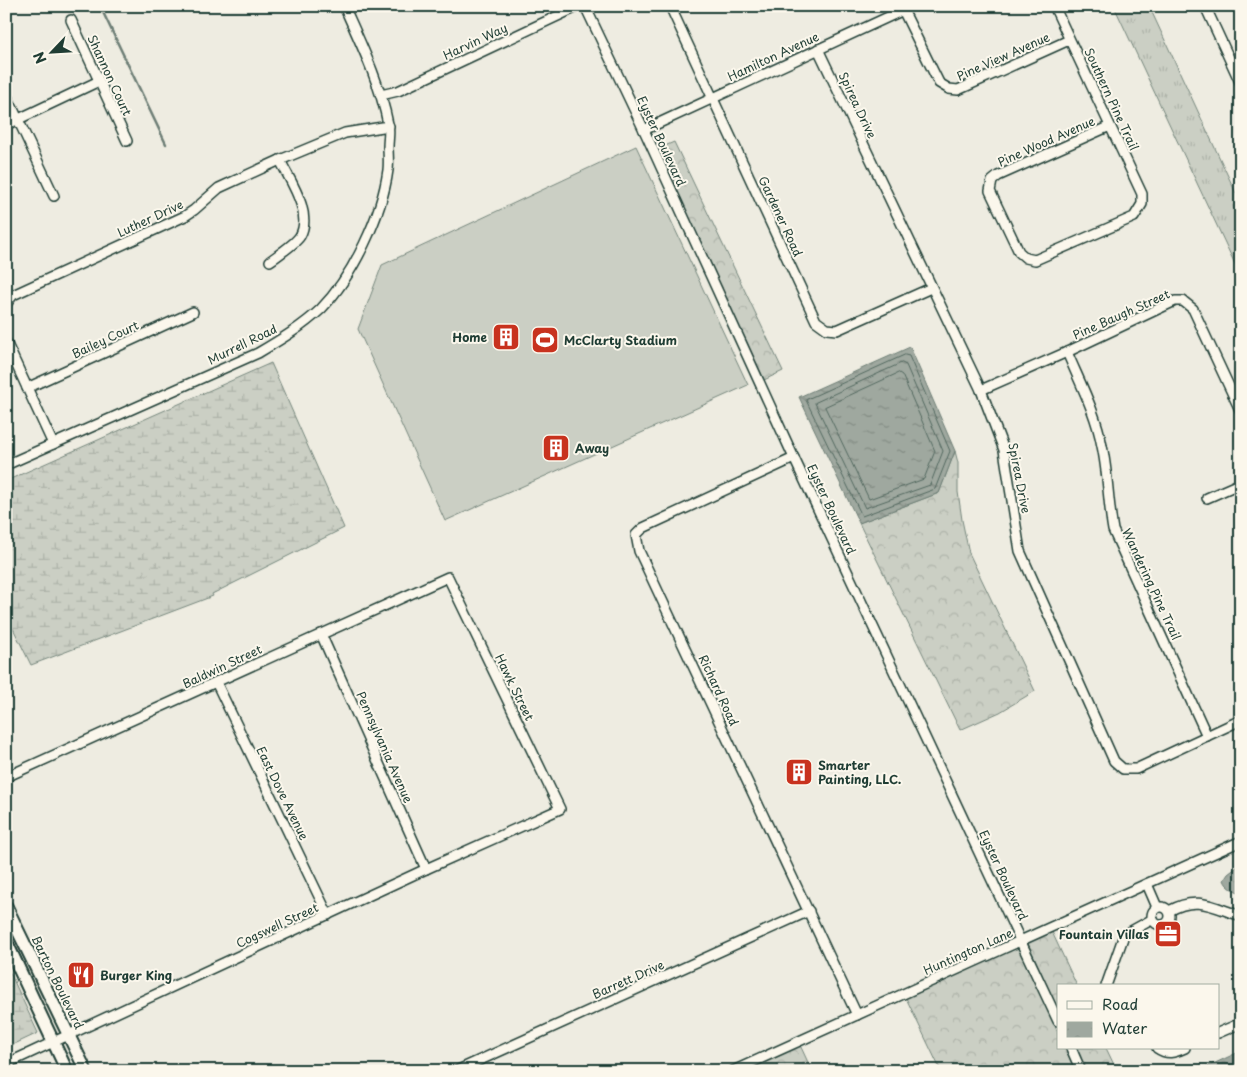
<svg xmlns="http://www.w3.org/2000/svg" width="1247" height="1077" viewBox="0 0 1247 1077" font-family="'Playpen Sans',sans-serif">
	<defs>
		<pattern id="grass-tufts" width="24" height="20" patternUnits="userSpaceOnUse" patternTransform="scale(1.25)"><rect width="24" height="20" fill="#cbcfc4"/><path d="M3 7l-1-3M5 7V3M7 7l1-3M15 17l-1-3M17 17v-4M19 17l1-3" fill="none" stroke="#aeb3a9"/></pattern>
		<pattern id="forest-crowns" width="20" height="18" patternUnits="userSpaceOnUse" patternTransform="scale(1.25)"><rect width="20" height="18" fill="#cbcfc4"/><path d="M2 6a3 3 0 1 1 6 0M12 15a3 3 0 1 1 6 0" fill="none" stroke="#aeb3a9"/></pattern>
		<pattern id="wetland-marsh" width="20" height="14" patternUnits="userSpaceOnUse" patternTransform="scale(1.25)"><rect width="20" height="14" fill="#cbcfc4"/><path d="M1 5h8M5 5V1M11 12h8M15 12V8" fill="none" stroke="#aeb3a9"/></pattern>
		<pattern id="water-ripples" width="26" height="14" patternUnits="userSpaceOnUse" patternTransform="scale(1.25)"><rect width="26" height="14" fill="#9fa89f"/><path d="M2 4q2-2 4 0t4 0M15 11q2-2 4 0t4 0" fill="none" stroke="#818a82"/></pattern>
	</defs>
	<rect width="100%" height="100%" fill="#eeece1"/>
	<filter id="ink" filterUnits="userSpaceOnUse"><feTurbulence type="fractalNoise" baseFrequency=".02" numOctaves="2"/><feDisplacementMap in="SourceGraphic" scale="10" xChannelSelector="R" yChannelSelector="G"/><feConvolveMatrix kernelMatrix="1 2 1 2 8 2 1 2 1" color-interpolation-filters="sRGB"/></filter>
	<g filter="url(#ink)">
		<path fill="url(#grass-tufts)" stroke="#75867c" d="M1114,6H1149L1241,204V277Z"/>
		<g fill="url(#forest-crowns)" stroke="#75867c">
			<path d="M674,142L783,371L764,380L658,149Z"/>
			<path d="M955,451L958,463V492L962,520L969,553L1035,691L1000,712L960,730L859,523L939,493Z"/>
			<path d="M1052,932L1077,986H1058V1010L1028,943Z"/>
			<path d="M1019,947L1058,1033V1048H1065L1076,1071H941L906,998Z"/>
			<path d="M800,1045L812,1071H743Z"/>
			<path d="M1076,1048H1106L1117,1071H1086Z"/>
		</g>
		<g fill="url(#wetland-marsh)" stroke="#75867c">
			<path d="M271,363L344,528L212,594L213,596L31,665L6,614V481Z"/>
			<path d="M6,964L38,1033L6,1048Z"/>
		</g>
		<path fill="#cbcfc4" stroke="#75867c" d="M636,146L748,385L445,521L358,329L382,265Z"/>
		<g fill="url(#water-ripples)" stroke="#6c7d74">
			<path d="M910,347L955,451L939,493L859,523L799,397Z"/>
			<path d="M1241,864V893C1234,890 1227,888 1224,880L1228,874Z"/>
			<path d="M1241,1051V1071H1198Z"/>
		</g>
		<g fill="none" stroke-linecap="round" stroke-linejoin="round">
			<g stroke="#52685f" stroke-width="1">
				<path d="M905,355L909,356L950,451L935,489L862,516L806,400Z"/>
				<path d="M902,363L906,365L943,451L930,485L865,508L815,403Z"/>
				<path d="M899,373L902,375L935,451L924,479L869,499L825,407Z"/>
			</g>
			<path stroke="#6c7d74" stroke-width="2.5" d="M100,6L166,144"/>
			<g stroke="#1f3d34" stroke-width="12">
				<g id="minor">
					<path d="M585,6L644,130L794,458L1058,1021"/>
					<path d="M670,6L816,321L827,329L837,330L931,288"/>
					<path d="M1054,6L1142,194V204L1134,217L1035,260L1026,258L1019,252L990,191L992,181L998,176L1110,126"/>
					<path d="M1205,6L1241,84"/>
					<path d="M903,10L939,83L949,89L958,90L1069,40"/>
					<path d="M71,20L127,141"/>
					<path d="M818,49L981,390L1004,450L1020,551L1114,761L1123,769H1136L1241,720"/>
					<path d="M6,94L54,196"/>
					<path d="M381,95L398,91L579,6"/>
					<path d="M6,125L99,81"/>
					<path d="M644,130L912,6"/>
					<path d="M270,261C278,255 295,244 300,236C313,213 290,181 280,160"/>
					<path d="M6,304L13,295L185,216L194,210L219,188L280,160L345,133L389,126"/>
					<path d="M6,342L53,444"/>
					<path d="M1067,352C1080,383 1096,413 1102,446C1108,473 1108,502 1113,530L1207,736"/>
					<path d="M27,388L193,312"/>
					<path d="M981,390L1067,352L1175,301H1183L1193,309L1241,412"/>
					<path d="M794,458L643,528L636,535L639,551L857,1015"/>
					<path d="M6,465L258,353C280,340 302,327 321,309C353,276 382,215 388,170C389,162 388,154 388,147C388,139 390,131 388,124C380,83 361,44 344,6"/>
					<path d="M1207,498L1241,483"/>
					<path d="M321,634L426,869"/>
					<path d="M216,682L328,915"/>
					<path d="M6,777L448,577L560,809L426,869L6,1064"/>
					<path d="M1147,884L1157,907"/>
					<circle cx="1161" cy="916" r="9"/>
					<path d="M1169,911C1197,895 1213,907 1241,916"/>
					<path d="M1106,986L1124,935L1153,919"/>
					<path d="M1218,1033L1241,1023"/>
					<path d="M1071,1048L1081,1071"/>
					<path d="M1157,1048C1167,1055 1174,1053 1185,1048"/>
					<path d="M456,1071L809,911"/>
					<path d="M733,1071L1241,841"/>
				</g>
			</g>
			<g stroke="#1f3d34" stroke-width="15">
				<g id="major">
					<path d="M6,906L86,1071"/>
					<path d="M6,941L67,1071"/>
				</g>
			</g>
			<use href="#minor" stroke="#fbf7ec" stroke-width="9"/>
			<use href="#major" stroke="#fbf7ec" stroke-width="11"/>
		</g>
	</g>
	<defs>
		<g id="building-square" transform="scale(1.4375)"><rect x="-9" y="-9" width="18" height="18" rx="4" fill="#c8321e" stroke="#fbf7ec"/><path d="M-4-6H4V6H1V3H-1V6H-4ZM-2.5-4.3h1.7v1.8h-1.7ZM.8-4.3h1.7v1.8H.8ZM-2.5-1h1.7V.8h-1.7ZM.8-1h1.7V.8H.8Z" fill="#fff"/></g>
		<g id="stadium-square" transform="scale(1.4375)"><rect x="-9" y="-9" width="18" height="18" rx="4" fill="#c8321e" stroke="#fbf7ec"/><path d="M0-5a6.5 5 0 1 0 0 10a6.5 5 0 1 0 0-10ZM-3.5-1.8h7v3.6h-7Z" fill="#fff"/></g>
		<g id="office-square" transform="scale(1.4375)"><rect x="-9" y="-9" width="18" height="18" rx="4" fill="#c8321e" stroke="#fbf7ec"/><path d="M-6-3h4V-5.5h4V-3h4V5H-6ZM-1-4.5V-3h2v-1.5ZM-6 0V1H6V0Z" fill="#fff"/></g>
		<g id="restaurant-square" transform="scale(1.4375)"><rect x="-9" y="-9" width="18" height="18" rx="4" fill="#c8321e" stroke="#fbf7ec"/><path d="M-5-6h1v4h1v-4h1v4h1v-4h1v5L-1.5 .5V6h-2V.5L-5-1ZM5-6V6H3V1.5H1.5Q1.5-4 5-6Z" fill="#fff"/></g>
	</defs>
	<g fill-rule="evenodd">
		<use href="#building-square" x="506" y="337"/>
		<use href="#stadium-square" x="545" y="340"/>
		<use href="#building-square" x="556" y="448"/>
		<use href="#building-square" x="799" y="772"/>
		<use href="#office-square" x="1168" y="934"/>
		<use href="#restaurant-square" x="81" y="975"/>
	</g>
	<g text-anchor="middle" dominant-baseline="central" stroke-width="4" stroke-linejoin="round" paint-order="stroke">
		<g font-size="12" fill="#1f3d34" stroke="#fbf7ec">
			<text transform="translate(475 41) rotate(-25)">Harvin Way</text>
			<text transform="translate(773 56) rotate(-25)">Hamilton Avenue</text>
			<text transform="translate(1003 56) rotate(-24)">Pine View Avenue</text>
			<text transform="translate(110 75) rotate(65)">Shannon Court</text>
			<text transform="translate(1112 99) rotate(65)">Southern Pine Trail</text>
			<text transform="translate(858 105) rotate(65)">Spirea Drive</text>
			<text transform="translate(662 141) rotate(65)">Eyster Boulevard</text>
			<text transform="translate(1046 141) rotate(-24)">Pine Wood Avenue</text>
			<text transform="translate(781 216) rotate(65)">Gardener Road</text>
			<text transform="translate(150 218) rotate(-25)">Luther Drive</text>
			<text transform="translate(1121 314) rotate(-24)">Pine Baugh Street</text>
			<text transform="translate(105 339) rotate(-25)">Bailey Court</text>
			<text transform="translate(242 344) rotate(-26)">Murrell Road</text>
			<text transform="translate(1020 478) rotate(79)">Spirea Drive</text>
			<text transform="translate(832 509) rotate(65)">Eyster Boulevard</text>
			<text transform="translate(1152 584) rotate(65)">Wandering Pine Trail</text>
			<text transform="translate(222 666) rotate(-25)">Baldwin Street</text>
			<text transform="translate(515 687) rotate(64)">Hawk Street</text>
			<text transform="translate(719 690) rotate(65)">Richard Road</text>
			<text transform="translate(385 747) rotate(66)">Pennsylvania Avenue</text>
			<text transform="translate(283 793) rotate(64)">East Dove Avenue</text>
			<text transform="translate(1004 875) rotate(65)">Eyster Boulevard</text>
			<text transform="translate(277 925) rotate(-25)">Cogswell Street</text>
			<text transform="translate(968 951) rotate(-24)">Huntington Lane</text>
			<text transform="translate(628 979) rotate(-24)">Barrett Drive</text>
			<text transform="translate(58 982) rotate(64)">Barton Boulevard</text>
		</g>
		<g font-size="12" font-weight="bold" fill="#1f3d34" stroke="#fbf7ec" text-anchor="start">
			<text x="487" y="337" text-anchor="end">Home</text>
			<text x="564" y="340">McClarty Stadium</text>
			<text x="575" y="448">Away</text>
			<text x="818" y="765">Smarter<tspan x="818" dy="14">Painting, LLC.</tspan></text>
			<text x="1149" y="934" text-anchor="end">Fountain Villas</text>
			<text x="100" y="975">Burger King</text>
		</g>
	</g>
	<rect width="1247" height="1077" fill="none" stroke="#fbf7ec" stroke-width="25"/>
	<rect x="12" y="12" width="1222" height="1052" fill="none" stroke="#1f3d34" stroke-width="2" filter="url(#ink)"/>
	<rect x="1057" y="984" width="162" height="65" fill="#fbf7ec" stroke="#a3ada2"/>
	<rect x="1067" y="1001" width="25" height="8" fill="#fbf7ec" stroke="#a3ada2"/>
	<text x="1102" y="1010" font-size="15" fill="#1f3d34">Road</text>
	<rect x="1067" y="1022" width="25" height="15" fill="url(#water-ripples)" stroke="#a3ada2"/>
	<text x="1102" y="1034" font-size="15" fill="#1f3d34">Water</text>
	<g transform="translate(52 52) rotate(245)" stroke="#fbf7ec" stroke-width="4" paint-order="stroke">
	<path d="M0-4L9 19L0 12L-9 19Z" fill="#1f3d34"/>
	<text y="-8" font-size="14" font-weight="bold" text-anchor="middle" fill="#1f3d34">N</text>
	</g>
</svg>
